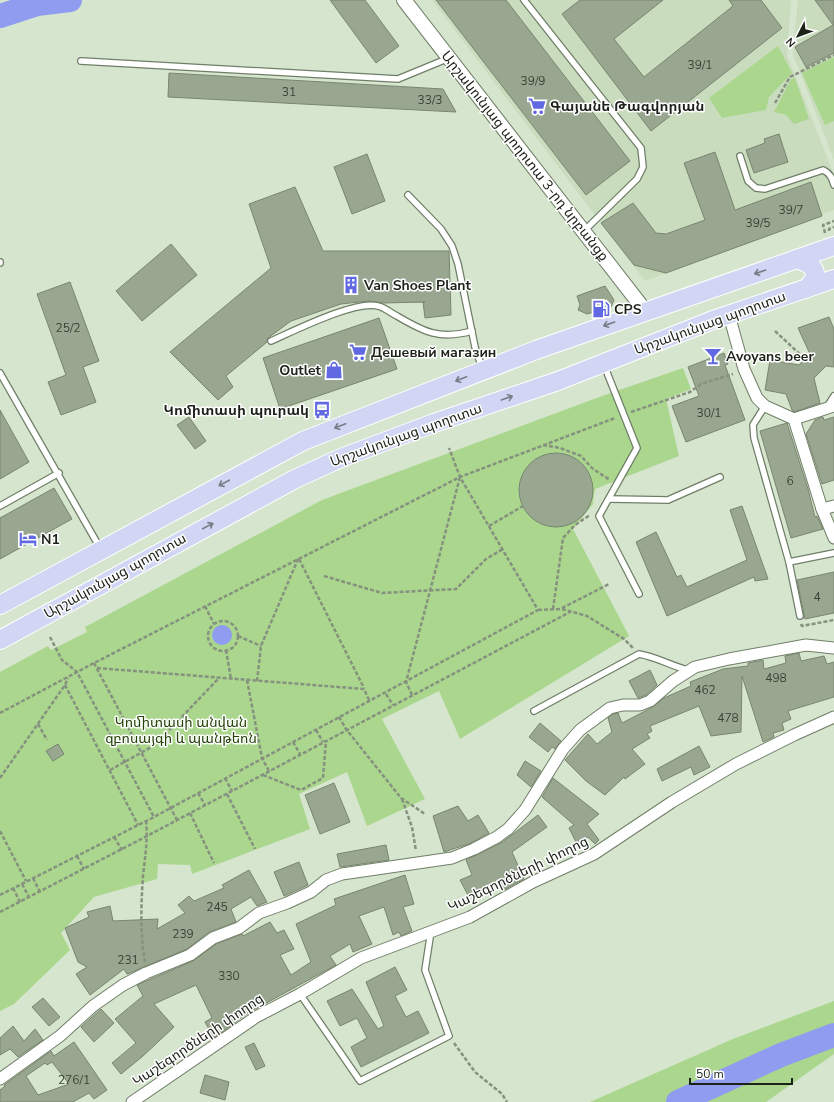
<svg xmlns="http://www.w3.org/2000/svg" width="834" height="1102" viewBox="0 0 834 1102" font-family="'Nunito Sans','Noto Sans Armenian',sans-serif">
	<rect width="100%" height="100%" fill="#d6e5cd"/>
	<g fill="#c9dcbd">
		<path d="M432,0H791L787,55L834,175V210L645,281Z"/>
		<path d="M798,0H834V160L793,54Z"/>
	</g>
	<g fill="#aad78d">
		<path d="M778,46L792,73L769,97L766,110L722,118L709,98Z"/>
		<path d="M834,57V121L825,125L802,73Z"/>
		<path d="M795,78L809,119L794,124L786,115L774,112L791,79Z"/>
		<path d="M683,368L691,389L666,399L679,456L595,489L593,504L573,529L629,636L460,739L439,691L382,719L425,799L367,826L347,772L299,794L310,829L192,874L190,865L158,864L157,879L94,897L61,933L70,950L14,1004L0,1011V672L48,646L51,650L87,632L85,627L322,500L602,396Z"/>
		<path d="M834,1001V1054L766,1102H590L733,1039Z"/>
	</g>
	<circle fill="#8f9cf0" cx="222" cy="635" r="10"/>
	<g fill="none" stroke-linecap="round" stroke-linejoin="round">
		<g stroke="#8f9cf0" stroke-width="24">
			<path d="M0,16L37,4L70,0"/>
			<path d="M678,1102L781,1055L834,1035"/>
		</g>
	</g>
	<g fill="#99a790" stroke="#788670" fill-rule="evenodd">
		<path d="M330,0H365L399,46L376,63Z"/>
		<path d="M436,0H506L630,161L586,195Z"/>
		<path d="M580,0H663L614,39L644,77L733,6L729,0H761L782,28L651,131L562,14Z"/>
		<path d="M815,0H834V53L806,67L795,47L833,25Z"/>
		<path d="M169,73L443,89L456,112L168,97Z"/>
		<path d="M779,134L788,162L754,173L746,150L765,143L764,139Z"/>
		<path d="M715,152L735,210L811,182L822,216L666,273L634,265L601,223L633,203L656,233L666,234L705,220L684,163Z"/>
		<path d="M367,154L385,201L352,214L334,167Z"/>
		<path d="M295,187L323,251H449L451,315L425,318L423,302H425L383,303L368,301L341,304L291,321L268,338L267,342L226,376L233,387L218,400L170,352L271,268L249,204Z"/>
		<path d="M171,244L197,275L142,321L116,291Z"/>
		<path d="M70,282L99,361L83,367L96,402L61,415L48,382L66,375L37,294Z"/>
		<path d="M605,286L614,300L611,307L587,314L578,310L580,305L577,296Z"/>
		<path d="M829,317L834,329V367L826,366L814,378L820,403L794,412L792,410L786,394L765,390L770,360L799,365L810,354L798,328Z"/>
		<path d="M379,318L397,369L280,409L263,358Z"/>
		<path d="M724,353L728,364L725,365L745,420L686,442L672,406L699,396L688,367Z"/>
		<path d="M0,410L29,462L0,479Z"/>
		<path d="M189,417L206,441L195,449L177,425Z"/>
		<path d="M823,417L824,420L834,417V480L822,484L806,434L815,420Z"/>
		<path d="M787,423L808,489L815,517L817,516L823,529L791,538L760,431Z"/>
		<circle cx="556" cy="490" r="37"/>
		<path d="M54,488L72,519L0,559V518Z"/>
		<path d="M742,506L768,579L755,581L754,577L667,616L636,542L656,532L677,577L681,575L687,587L747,560L730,510Z"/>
		<path d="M834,572V613L805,619L797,580Z"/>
		<path d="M799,653L801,661L824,656L827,664L834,662V697L788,711L791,719L782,723L784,730L773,733L774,737L763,742L742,676L741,732L711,736L699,706L650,726L652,731L647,734L650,738L632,749L645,764L625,779L624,777L605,795L586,781L565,760L588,734L597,744L612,732L608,718L613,714L618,713L622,723L653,707L664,698L691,686L690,682L723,669L748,666V663L763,660L764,669L786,663L785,656Z"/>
		<path d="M650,670L657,685L646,695L638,698L629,681Z"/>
		<path d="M540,723L561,741L555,749L552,747L548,752L529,737Z"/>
		<path d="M58,744L64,754L53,761L46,751Z"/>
		<path d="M699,746L710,767L694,775L691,767L662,781L657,769Z"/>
		<path d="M525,761L541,771L531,787L517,775Z"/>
		<path d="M553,778L599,814L587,824L599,840L595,844L588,837L578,846L569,828L574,825L542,797Z"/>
		<path d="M334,783L350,822L320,834L305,795Z"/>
		<path d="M458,806L468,821L478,815L489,833L471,843L444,852L433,816Z"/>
		<path d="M538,815L547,827L512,852L524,879L502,891L498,884L469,897L460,880L472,875L466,860L501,843Z"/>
		<path d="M386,845L389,860L340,867L337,854Z"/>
		<path d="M299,862L308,885L284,896L274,872Z"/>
		<path d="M249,870L267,902L257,906L251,897L231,909L236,922L209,932L187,949L130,973L127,974L124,969L90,995L76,974L87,967L78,962L65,928L89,917L87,912L110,906L113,921L158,919L157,929L185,913L178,905L189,896L194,901L224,888L222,885Z"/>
		<path d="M405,875L414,904L403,907L412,931L401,936L399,932L393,935L384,907L359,916L372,944L353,952L350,944L330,956L336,965L248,1013L214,1038L205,1022L212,1018L196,985L154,1004L174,1027L143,1056L121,1074L112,1063L136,1043L115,1019L143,996L137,985L193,961L216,944L242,934L243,936L270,922L277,933L284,930L294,949L280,955L291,975L311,962L296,924L336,905L334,899Z"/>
		<path d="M395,967L407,990L395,996L406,1017L418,1011L429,1033L361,1067L351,1047L367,1038L357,1018L340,1026L327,1001L352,989L378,1029L384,1026L366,982Z"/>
		<path d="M43,998L60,1017L49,1026L32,1007Z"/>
		<path d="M101,1009L114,1023L94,1042L81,1027Z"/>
		<path d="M13,1026L24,1041L35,1029L43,1040L18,1057L10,1049L0,1055V1038Z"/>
		<path d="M74,1042L107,1090L94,1099L89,1093L73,1102H0V1090L5,1086L4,1085L51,1051L54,1056ZM52,1062L69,1084L38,1095L26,1076L45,1063L47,1065Z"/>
		<path d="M254,1043L265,1066L256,1070L245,1047Z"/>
		<path d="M205,1075L229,1082L225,1100L200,1093Z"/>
	</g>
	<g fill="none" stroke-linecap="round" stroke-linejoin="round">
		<g stroke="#707e68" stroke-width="8">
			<g id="service">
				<path d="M524,0L641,148L643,167L637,179L584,231"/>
				<path d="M81,61L398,79L449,58"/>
				<path d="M740,156L748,181L756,188L765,189L823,170C830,173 832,178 834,185"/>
				<path d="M408,195L441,229L452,246L458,264L475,347L482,368"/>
				<path d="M0,262V263"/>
				<path d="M271,341C294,331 355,300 378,306C384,307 391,313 397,316C424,332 440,340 472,331"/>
				<path d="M604,365L637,448L599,516L639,594"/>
				<path d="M0,373L100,548"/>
				<path d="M765,406L753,425L754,438L789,562L800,616"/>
				<path d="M827,407L834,396"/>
				<path d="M610,499L668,500L720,477"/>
				<path d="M0,506L59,473"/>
				<path d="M789,562L834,553"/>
				<path d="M534,711L639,654C657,657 671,666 688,670"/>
				<path d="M300,994L360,1081L449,1036L425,970L431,931"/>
			</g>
		</g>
		<g stroke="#707e68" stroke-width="13">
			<g id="minor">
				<path d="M729,315L744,369L757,398L765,406L794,419L834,406"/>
				<path d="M794,419L822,509L834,538"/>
				<path d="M822,509L834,506"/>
				<path d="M0,1079L60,1036L93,1006L123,985L146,973L190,955L213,938L239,928L259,913L287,903L311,892L326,880L342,874L452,858L474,849L497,837L508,829L525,810L563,749L580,730L610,708L623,705H640L650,701L673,681L695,667L729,659L806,645L834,648"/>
				<path d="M132,1102L256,1017L300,994L361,958L470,917L533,882L594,854L672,802L736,764L794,735L834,717"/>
			</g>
		</g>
		<g stroke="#707e68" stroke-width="16">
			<path id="tertiary" d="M404,0L646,312"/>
		</g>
		<g stroke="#fff" stroke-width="20">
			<g id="primary">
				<path d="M797,259C815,265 822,274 806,289"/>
				<path d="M0,605L303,441L536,350L834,246"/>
				<path d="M0,640L295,479L341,458L434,423L558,381L713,320L834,279"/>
			</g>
		</g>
		<g stroke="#86917f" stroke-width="2.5" stroke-dasharray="4 2" stroke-linecap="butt">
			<path d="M833,21L834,23"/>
			<path d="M775,103L790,77L834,55"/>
			<path d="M829,231V229L834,227"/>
			<path d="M825,233L823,225L834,221"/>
			<path d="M775,331L805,359"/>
			<path d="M631,412L690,392L701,384L733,374"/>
			<path d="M543,445L560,448L581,456L593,469L610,480"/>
			<path d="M489,526L523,506"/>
			<path d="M299,559L364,688"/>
			<path d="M324,576L382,593L456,589L486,559L503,549"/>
			<path d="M205,606L214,624"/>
			<path d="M562,608L609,584"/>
			<path d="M553,609L563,538L575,525L590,515"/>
			<path d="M538,610L562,609L587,616L624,639L633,648"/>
			<circle cx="223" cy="636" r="15"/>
			<path d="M801,624L802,626L834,620"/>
			<path d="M238,636L261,646"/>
			<path d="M50,637L62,660L77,672L154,817"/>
			<path d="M226,650L231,679"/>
			<path d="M94,663L177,820"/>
			<path d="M97,668L364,689L370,702"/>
			<path d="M247,680L262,758L269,771"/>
			<path d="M257,681L261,646L298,559"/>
			<path d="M65,685L138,825"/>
			<path d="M386,694L393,705"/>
			<path d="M412,695L406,682L460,477"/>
			<path d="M0,713L94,663L460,477L615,418"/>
			<path d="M339,717L346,729L401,798L425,814"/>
			<path d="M38,724L47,740"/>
			<path d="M316,730L323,742"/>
			<path d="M293,742L300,754"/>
			<path d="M110,770L155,745L219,678"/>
			<path d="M263,775L301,790L323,778L326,740"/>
			<path d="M0,778L65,685L68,678"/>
			<path d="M225,778L232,791"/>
			<path d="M198,793L205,805"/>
			<path d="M227,794L255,849"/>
			<path d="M402,799L412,827L416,851"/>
			<path d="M190,813L214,863"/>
			<path d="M0,831L26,881"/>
			<path d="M114,837L122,850"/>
			<path d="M77,856L84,869"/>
			<path d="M33,878L40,892"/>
			<path d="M22,884L29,897"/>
			<path d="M13,888L20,902"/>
			<path d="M0,895L154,817L538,610L460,477L449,448"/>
			<path d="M0,912L147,836L570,612"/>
			<path d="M145,962C140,934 141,905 143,876C145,857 148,840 146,821"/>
			<path d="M454,1043L475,1072L502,1094L507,1102"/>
		</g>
		<use href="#service" stroke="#fff" stroke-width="5.5"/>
		<use href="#minor" stroke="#fff" stroke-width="11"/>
		<use href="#tertiary" stroke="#fff" stroke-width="14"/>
		<use href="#primary" stroke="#d0d6f3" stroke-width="18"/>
	</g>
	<defs><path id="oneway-shaft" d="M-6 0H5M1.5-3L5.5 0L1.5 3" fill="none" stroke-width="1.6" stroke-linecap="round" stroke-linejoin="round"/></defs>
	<g stroke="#767c86">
		<use href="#oneway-shaft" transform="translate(760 272) rotate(161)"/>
		<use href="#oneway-shaft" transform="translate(609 324) rotate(161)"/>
		<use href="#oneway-shaft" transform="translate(461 379) rotate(159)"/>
		<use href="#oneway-shaft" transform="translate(507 398) rotate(-19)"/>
		<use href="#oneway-shaft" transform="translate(340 426) rotate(159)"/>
		<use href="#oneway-shaft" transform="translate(224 483) rotate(152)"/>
		<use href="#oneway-shaft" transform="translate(208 526) rotate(-28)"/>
	</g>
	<defs>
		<g id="supermarket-bare" transform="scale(1.38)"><path d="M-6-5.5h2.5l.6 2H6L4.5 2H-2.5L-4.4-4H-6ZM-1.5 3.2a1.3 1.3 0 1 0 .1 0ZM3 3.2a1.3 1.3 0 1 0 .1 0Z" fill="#6069e1" stroke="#fff" stroke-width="2.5" paint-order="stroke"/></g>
		<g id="building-bare" transform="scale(1.38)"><path d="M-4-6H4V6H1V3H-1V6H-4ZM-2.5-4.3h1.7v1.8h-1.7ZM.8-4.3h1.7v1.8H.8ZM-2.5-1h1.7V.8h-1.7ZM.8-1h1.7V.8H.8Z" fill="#6069e1" stroke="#fff" stroke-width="2.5" paint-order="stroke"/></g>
		<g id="fuel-bare" transform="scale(1.38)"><path d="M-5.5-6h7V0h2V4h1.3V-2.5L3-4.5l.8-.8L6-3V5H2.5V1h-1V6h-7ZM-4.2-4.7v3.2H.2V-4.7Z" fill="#6069e1" stroke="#fff" stroke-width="2.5" paint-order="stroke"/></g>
		<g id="bar-bare" transform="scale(1.38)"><path d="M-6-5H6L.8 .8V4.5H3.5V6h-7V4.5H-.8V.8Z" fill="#6069e1" stroke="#fff" stroke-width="2.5" paint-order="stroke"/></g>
		<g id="shop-bare" transform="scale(1.38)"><path d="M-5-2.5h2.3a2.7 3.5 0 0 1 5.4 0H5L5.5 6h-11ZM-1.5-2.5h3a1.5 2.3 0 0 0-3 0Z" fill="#6069e1" stroke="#fff" stroke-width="2.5" paint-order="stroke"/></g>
		<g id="bus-bare" transform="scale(1.38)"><path d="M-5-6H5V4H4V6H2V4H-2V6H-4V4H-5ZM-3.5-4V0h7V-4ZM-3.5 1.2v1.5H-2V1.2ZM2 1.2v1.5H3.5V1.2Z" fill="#6069e1" stroke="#fff" stroke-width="2.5" paint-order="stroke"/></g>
		<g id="hotel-bare" transform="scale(1.38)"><path d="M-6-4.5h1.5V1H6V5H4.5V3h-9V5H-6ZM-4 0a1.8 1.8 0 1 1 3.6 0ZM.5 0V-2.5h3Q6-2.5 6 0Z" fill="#6069e1" stroke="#fff" stroke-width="2.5" paint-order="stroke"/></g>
	</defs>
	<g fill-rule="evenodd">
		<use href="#supermarket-bare" x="537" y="106"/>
		<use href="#building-bare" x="351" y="285"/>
		<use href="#fuel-bare" x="601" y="309"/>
		<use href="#supermarket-bare" x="358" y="352"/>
		<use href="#bar-bare" x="713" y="356"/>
		<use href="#shop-bare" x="334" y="370"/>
		<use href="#bus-bare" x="322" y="410"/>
		<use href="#hotel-bare" x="28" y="539"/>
	</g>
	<g text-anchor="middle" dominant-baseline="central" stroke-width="3" stroke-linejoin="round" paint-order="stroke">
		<g font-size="12" fill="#3c4337">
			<text x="700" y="65">39/1</text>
			<text x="533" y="81">39/9</text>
			<text x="289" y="92">31</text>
			<text x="430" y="100">33/3</text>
			<text x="791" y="210">39/7</text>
			<text x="758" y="223">39/5</text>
			<text x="68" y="328">25/2</text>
			<text x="709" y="413">30/1</text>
			<text x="790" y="481">6</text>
			<text x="817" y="597">4</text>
			<text x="776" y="678">498</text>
			<text x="705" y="690">462</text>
			<text x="728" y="718">478</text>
			<text x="217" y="907">245</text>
			<text x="183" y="934">239</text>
			<text x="128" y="960">231</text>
			<text x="229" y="976">330</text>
			<text x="74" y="1080">276/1</text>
		</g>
		<g font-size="14" font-weight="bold" fill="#1d2219" stroke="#fff" text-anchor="start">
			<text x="550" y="106">Գայանե Թագվորյան</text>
			<text x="364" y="285">Van Shoes Plant</text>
			<text x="614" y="309">CPS</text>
			<text x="371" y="352">Дешевый магазин</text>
			<text x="726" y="356">Avoyans beer</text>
			<text x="321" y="370" text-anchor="end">Outlet</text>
			<text x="309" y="410" text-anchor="end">Կոմիտասի պուրակ</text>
			<text x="41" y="539">N1</text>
		</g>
		<g font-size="14" fill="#1d2219" stroke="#fff">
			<text transform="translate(525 156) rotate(52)">Արշակունյաց պողոտա 3-րդ նրբանցք</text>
			<text transform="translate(710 323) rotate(-20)">Արշակունյաց պողոտա</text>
			<text transform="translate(406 435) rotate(-20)">Արշակունյաց պողոտա</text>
			<text transform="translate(115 576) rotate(-29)">Արշակունյաց պողոտա</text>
			<text transform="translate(518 874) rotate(-26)">Կաշեգործների փողոց</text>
			<text transform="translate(198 1040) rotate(-34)">Կաշեգործների փողոց</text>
		</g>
		<g font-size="14" fill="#254408" stroke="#fff">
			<text x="181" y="722">Կոմիտասի անվան<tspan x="181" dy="16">զբոսայգի և պանթեոն</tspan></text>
		</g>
	</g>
	<g transform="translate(798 36) rotate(228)" stroke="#ffffff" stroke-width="3" paint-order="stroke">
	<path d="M0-3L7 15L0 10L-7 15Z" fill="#1d2219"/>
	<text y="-6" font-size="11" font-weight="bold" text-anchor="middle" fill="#1d2219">N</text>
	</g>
	<path d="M690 1078v6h102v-6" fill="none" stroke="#1d2219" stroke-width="2"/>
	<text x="696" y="1078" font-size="12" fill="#1d2219" stroke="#ffffff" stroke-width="3" paint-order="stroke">50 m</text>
</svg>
